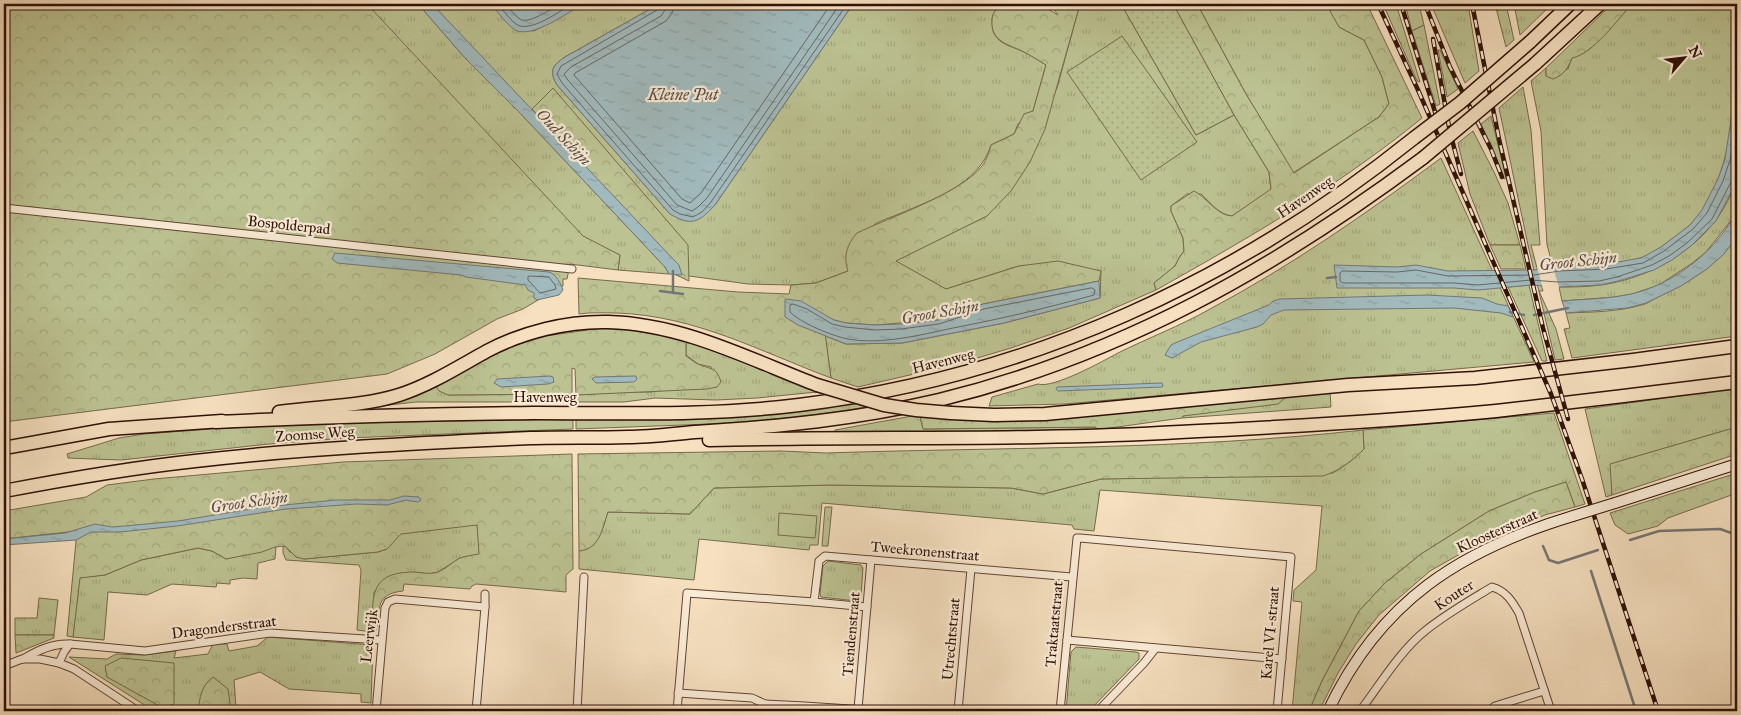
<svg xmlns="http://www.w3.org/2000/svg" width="1741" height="715" viewBox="0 0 1741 715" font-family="'IM FELL Great Primer',serif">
	<defs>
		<pattern id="grass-tufts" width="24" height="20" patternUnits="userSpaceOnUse" patternTransform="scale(1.25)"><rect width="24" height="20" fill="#bcc292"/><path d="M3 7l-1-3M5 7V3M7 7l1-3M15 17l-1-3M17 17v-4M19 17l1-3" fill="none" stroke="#a2a67c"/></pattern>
		<pattern id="forest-crowns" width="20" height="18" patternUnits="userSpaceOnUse" patternTransform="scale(1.25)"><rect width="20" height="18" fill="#bcc292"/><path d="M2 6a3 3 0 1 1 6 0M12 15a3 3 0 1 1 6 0" fill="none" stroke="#a2a67c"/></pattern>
		<pattern id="garden-dots" width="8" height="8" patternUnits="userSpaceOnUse" patternTransform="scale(1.25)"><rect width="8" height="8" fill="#bcc292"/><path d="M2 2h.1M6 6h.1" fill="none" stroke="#a2a67c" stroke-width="1.8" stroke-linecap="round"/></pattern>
		<pattern id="water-ripples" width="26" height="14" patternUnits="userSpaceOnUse" patternTransform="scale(1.25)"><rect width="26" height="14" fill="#a1babd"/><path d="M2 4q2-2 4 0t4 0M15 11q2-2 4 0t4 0" fill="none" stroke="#8b9fa1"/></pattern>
	</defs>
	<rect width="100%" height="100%" fill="#f6e0c0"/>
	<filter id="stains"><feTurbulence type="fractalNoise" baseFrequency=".004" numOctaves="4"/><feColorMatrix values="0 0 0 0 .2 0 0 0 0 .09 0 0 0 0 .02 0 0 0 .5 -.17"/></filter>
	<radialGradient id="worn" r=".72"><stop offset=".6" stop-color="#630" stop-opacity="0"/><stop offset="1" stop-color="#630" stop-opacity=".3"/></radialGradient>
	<g fill="url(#grass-tufts)" stroke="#766a4c">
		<path d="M4,4H418L465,58L520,113L665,267L669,274L618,270L620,255Z"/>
		<path d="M432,4H491L514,29L534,31L583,4H659L565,57C552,66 549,71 557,85L670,214L715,205L853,4H1004C997,8 992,12 992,21C992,43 1006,44 1022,51C1031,55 1038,60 1046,65L1033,111L1018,124L1014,134L991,145C979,184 934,199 899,214C892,217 882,220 875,224C868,229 853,262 848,271L816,283L791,285L748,284L682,275Z"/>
		<path d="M1080,4H1121L1196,135L1234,115L1269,172L1271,190L1232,216C1219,215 1211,203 1201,194H1187L1171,206V211L1183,238L1184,251L1179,258L1175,266L1154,283L1156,290L1069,328L1011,348L957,364L858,387L831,378L825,336L846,344L902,343L1004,323L1100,298L1101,271L1019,266L946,289L895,261L987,216L1057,88Z"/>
		<path d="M1197,4H1337L1339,27L1364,40L1382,77L1389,104L1379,117L1293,173L1246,94Z"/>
		<path d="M1383,4H1396L1420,82L1417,81Z"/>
		<path d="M1405,4H1419L1424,25L1412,31Z"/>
		<path d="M1431,4H1468L1479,71L1465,83Z"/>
		<path d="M1495,4H1506L1514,40L1506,47Z"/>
		<path d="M1514,4H1552L1520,35Z"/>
		<path d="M1632,4H1737C1737,67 1739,156 1702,211C1694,223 1683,231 1672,239C1662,246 1651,255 1640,258C1611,267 1582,264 1553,266L1547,245L1541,131L1531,81L1546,68V76L1568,69L1572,57L1591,48Z"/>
		<path d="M1438,50H1440L1458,89L1447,97Z"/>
		<path d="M1523,87L1531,130L1540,245H1531L1543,291H1539L1556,329L1564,359L1555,360L1528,245L1499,108Z"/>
		<path d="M1491,116L1506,178L1504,179L1481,124Z"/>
		<path d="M1473,131L1494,172L1508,203L1520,245H1490L1470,194L1458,143Z"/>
		<path d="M1441,158L1534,362L1065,404L989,406L992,397L1038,384C1053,389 1103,361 1118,353C1148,338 1180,326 1210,309C1291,266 1367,213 1441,158Z"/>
		<path d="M1737,177V210L1733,218L1706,252L1691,264L1659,285L1632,294L1615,297L1562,301L1559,287C1572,287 1587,287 1601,285C1660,277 1721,237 1737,177Z"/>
		<path d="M1737,237V336L1572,358L1564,329L1570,328L1566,313C1592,312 1620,312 1645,304C1652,301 1659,296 1666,293C1698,277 1714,266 1737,237Z"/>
		<path d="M1529,285L1547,361H1542L1508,287Z"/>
		<path d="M688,339L817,392L757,398L716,400L655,398L624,402H576V395L622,392H651L684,388L717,387L711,367L698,364L686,355V345Z"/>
		<path d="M435,385L448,395L572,394V402H416L380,406V404Z"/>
		<path d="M1737,388V427L1611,464L1612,495L1606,497L1585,409Z"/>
		<path d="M1330,392L1331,407L1182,418L1183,416L1286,397Z"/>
		<path d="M856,404L869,407L807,416L736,423L576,429V419L701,418L761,415Z"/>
		<path d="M1554,413L1585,504L1575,507L1566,482L1535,492L1489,511L1421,554L1385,583L1359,611L1322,681L1309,711H1292L1302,602L1293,601L1294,590L1316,570L1322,506L1100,490L1094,531L1074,529L1072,525L822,503L818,545H810L809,550L699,539L694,580L579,569V551C599,548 602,529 608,512L690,514L714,488L830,485L1011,488L1043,494L1101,479L1333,473L1351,461L1364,449L1363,430Z"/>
		<path d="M912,416H920L923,429L1097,427L1096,430L950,434L835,432V430Z"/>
		<path d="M573,419V429L346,438L269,444L121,460L68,458L67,454L119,438L144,434L210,429L333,423Z"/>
		<path d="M825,507H832L828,546H822Z"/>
		<path d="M477,524L480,554L460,558L438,572L429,574L415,572L374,592L372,632L357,630L361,570L359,565L286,560L283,553V546H285L290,552L304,559L378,552L387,549L400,534Z"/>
		<path d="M276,546L275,559L258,563L257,579L243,578L230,580V584L217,583L216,587L172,584L147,595L108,592L104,640L73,637L78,581L82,577L105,575L141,560L198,548L212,551L226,559Z"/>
		<path d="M828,561L861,565L863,568L861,596L856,601L821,597L820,594L823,566Z"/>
		<path d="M39,598L58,600L54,635H15V618H37Z"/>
		<path d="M268,637L373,645L371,703L361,702V694L289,689L260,672L234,680L236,707L244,711H154L69,657L107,659L116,654L143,655L176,651L174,658L208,654L213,644H227L229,651L257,646Z"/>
		<path d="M1076,647L1136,652L1139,653V659L1089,711H1066L1071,652Z"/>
	</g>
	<g fill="url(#forest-crowns)" stroke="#766a4c">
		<path d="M4,4H367L583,236L620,255L618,270L570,264L567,279H563V286L558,288L523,309L497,319L435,354L387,374L4,422Z"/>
		<path d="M1004,4H1040L1058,15L1050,4H1080L1045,129L1030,162L1011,191L987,216L896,261L946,289L1019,266L1058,261L1101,271L1099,281L983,304L939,320L875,325L846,323L834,320L824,325L831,378C759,351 696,316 617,313C605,313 592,312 579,314L578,278L738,292L789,294L791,285L816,283L848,271C843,257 847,244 857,233C890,217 960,194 982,166C987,159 989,152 991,145L1014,134L1024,114L1033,111L1046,65C1038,60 1030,55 1022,51C1007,44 991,41 992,21C992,12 997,8 1004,4Z"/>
		<path d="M1173,4H1197L1246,94L1294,173L1379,117L1389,104L1382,77L1364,40L1339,27L1330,11L1336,4H1367L1422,118C1340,185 1249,238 1156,290L1154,283L1175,266L1179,258L1184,251L1183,238L1171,211V206L1194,191C1208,198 1216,215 1232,216L1271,189L1269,172L1234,115Z"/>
		<path d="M1612,4H1632C1618,19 1593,54 1572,58C1568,68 1564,75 1553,79L1546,76V68Z"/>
		<path d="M1424,25L1440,104L1436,106L1412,31Z"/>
		<path d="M553,88L688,245L689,281L674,274L532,109Z"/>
		<path d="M1490,245H1520L1526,269H1501Z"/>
		<path d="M601,328H627L688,339L686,345V356C689,358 693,361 696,363C709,370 716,365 721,382L717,387L707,389L576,395L575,369L572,368V394L448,395L439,391L435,385L510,347L546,336Z"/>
		<path d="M1286,397L1278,404L1183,416L1182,418L1096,430V427L923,429L920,416Z"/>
		<path d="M1737,427V454L1612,495L1610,464Z"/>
		<path d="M1363,430L1364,449C1352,461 1339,471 1323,476L1101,479L1043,494L1011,488L830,485L714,488L690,514L608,512C602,529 600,549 579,551L578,454L781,451L826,453C1005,447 1185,450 1363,430Z"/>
		<path d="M572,454L573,569L566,575V592L476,584L472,586L470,589L404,584L403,591C375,594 380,608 376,632H372C373,599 368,573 411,572C420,572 429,575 438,572C446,569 452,562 460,558C466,556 473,555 479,554L477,525L401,534L387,549L378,552L304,559L296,557L285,546L275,547L262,552L226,559L212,551L198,548L141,560L105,575L80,578L73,637L67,636L77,531L4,539V511L86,497L107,485L154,479L343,462Z"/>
		<path d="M1737,473V493L1668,518L1658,526L1628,534L1615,525L1610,513Z"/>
		<path d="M1566,482L1575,507L1545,515L1490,537L1430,571L1379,615L1356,644L1338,673L1319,711H1309L1322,681L1359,611L1385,583L1421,554L1489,511L1535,492Z"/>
		<path d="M15,635H54V638L16,653Z"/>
		<path d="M121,658L174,663V704L163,708L107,677L105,666Z"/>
		<path d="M213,677L228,689L231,710L233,711H198C200,697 201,686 213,677Z"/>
	</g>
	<g fill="url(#garden-dots)" stroke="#766a4c">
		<path d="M1121,4H1173L1234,115L1196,135Z"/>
		<path d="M1122,36L1197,142L1141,180L1067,72Z"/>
	</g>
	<path fill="#bcc292" stroke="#766a4c" d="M779,513L817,516L815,538L778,535Z"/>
	<g fill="url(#water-ripples)" stroke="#747674">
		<path d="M418,4H432L435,7L675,261L679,265L682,275L669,274L665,267L520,113L465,58Z"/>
		<path d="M491,4H583C567,13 532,39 515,30C506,24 498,12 491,4Z"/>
		<path d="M659,4H853L715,205C699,222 692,227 670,214L557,85C549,71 552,66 565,57Z"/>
		<path d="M1737,63V177L1736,183L1716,221L1691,246L1672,260L1654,270L1618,281L1600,285L1559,287L1531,285L1478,290L1454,288H1337L1334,265L1397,267L1416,265L1448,271L1534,270L1559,266L1606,264L1641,258L1661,247L1690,225L1702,210L1718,179L1725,159L1732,113Z"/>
		<path d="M1737,210V237L1724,254L1707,269L1681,286L1646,303L1627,308L1566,313L1562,301C1585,299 1609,299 1631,294C1673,285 1719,249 1737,210Z"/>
		<path d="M335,253L549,272C556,274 561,284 563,290L559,295L537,300L534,298V293L528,290L525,285L466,277L461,275L337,263L332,259Z"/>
		<path d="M1099,281L1100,298L1004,323L902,343L846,344L798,325L785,317V301L786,299L801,301L834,320L846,323L875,325L901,324L939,320L983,304Z"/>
		<path d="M1427,295L1482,298L1497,304L1508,306L1513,317L1501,313L1454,308L1284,310L1271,315L1263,324L1257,327L1201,342L1172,358L1165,355L1171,345L1175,343L1269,305L1273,301L1280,299Z"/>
		<path d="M550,376L553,377L554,382L548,384L501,387L494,383L497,379Z"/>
		<path d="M636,376L637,379L634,382L596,383L592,379L595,377Z"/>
		<path d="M1162,383L1163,386L1162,387L1058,391L1056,389L1057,387Z"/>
		<path d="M404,496L419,497L421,500L418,502L406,500L387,505L357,504L286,509L177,526L120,532H91L76,540L4,545V539L65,533L95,524L112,527L125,526L178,521L263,507L336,500H390Z"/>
	</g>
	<path fill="#f6e0c0" d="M1552,264L1559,287V290L1543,289L1537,267Z"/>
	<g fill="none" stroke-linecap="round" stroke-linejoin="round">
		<g stroke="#686662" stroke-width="1">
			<path d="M498,4C503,10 509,19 516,24C529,34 560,11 572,4"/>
			<path d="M506,4C510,9 514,15 520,19C528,25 551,9 560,4"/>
			<path d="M660,4L657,10L561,66L557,74L562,83L673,210L680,214L693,217L702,212L711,202L847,4"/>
			<path d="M666,4L665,10L661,16L571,67L564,74L567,79L677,205L692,211L698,207L707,198L840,4"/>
			<path d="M674,4L672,13L666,21L575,73L574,75L682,199L690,203L701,193L831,4"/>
			<path d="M1737,114L1730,160L1723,181L1707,213L1693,229L1664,251L1643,263L1606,269L1559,271L1534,275L1448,276L1416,270L1397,272L1342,271L1340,273V281L1343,283H1454L1478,285L1531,280L1558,282L1599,281L1617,277L1652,265L1669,256L1687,243L1712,219L1731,182L1737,179"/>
			<path d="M530,276L549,277L555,285L556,289L540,293L528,280V277Z"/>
			<path d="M1092,288L1095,290L1094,295C1047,308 1000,319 953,328C920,335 882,345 848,339C832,336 801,323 790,312V305L793,304L807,309L832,324L845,327L875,330L901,329L939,324L984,309Z"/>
		</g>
		<g stroke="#747674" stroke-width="2.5">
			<path d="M673,271V293"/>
			<path d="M1327,278L1336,277"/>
			<path d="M660,291L683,294"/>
			<path d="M1510,312L1524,315"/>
			<path d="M1534,315L1568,308"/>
			<path d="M1630,540L1659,531L1720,529L1737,535"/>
			<path d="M1543,546L1549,560L1558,563L1598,550"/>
			<path d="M1591,571L1636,711"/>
		</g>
		<g stroke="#624534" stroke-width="9">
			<g id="street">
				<path d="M4,208L572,269"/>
				<path d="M814,602L819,561L825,556L1072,577"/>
				<path d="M1067,640L1282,659"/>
				<path d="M23,659C38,650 53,643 70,644"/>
				<path d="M59,663L64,652L70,644L145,651L270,633L381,640"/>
				<path d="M4,666L22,659H40L59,663L74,669L138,711"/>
				<path d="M678,693L752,698L765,704"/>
				<path d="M858,709L871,560"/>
				<path d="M376,711L385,608L388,602L395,599L485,607"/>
				<path d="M476,711L485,607V594"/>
				<path d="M577,711L584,577"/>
				<path d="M677,711L687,593L814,602L867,607"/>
				<path d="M758,711L765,704L805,706L880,711"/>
				<path d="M958,711L971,569"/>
				<path d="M1060,711L1077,538H1080L1291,557L1277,711"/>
				<path d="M1098,711L1144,663L1155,649"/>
				<path d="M1360,711C1379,686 1400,651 1425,631C1446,614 1469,601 1492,587C1506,591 1512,601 1519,613L1551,711"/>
				<path d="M1489,711L1495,706L1544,691"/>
			</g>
		</g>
		<g stroke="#301106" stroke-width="12">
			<g id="secondary">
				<path d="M1615,503L1737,464"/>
				<path d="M1328,711C1380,601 1460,550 1573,516"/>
			</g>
		</g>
		<g stroke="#301106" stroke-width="15">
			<g id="highway">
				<path d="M1530,42L1570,4"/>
				<path d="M1535,64L1600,4"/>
				<path d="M279,412C319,406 360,407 399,395C430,385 458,367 487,351C523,332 567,321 608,322C683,324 749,359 817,385"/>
				<path d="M951,413L994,415L1045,414L1348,385L1475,378L1633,360L1737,346"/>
				<path d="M216,422C322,417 427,414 533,413C622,413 711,416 799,405C1028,377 1235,282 1414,138"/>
				<path d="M709,440C866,436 1023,441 1180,432C1285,427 1391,421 1496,411C1576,402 1657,392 1737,382"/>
				<path d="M4,448L109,429L222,421"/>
				<path d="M4,491C67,479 131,468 195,461C307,448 419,443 531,438C563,437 595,438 628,437C650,437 672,434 695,432C777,427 858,419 939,400C1120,356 1274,269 1423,158"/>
			</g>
		</g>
		<use href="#street" stroke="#f9ebd6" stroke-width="7"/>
		<use href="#secondary" stroke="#f9ebd6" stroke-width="10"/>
		<use href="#highway" stroke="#f6e0c0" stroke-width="12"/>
		<g stroke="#301106" stroke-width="4.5">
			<g id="rail">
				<path d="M1378,4L1418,90L1551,394L1582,479L1658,711"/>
				<path d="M1401,4L1436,115"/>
				<path d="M1425,4L1450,67L1491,149L1502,177"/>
				<path d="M1472,4L1499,139L1543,328L1568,419"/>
				<path d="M1433,39L1450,132L1461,174"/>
			</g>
		</g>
		<use href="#rail" stroke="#f9ebd6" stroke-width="2.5" stroke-dasharray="8" stroke-linecap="butt"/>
		<g stroke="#301106" stroke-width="12" stroke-linecap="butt">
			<path id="secondary-bridge" d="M1573,516L1615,503"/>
		</g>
		<g stroke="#301106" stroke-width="15" stroke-linecap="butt">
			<g id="highway-bridge">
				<path d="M1414,138L1460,103L1530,42"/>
				<path d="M1423,158L1535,64"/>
				<path d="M817,385L884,405L916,410L951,413"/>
			</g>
		</g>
		<use href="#secondary-bridge" stroke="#f9ebd6" stroke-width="10"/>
		<use href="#highway-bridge" stroke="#f6e0c0" stroke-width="12"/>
	</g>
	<g text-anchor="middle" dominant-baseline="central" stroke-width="4.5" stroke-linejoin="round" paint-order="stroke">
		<g font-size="15" fill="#301106" stroke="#f9ebd6">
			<text transform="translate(1305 197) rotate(-34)">Havenweg</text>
			<text transform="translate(289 225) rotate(6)">Bospolderpad</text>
			<text transform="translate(943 361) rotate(-14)">Havenweg</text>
			<text x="545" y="397">Havenweg</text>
			<text transform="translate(315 434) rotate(-4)">Zoomse Weg</text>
			<text transform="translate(1497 531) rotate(-24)">Kloosterstraat</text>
			<text transform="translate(925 551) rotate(5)">Tweekronenstraat</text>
			<text transform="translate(1454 595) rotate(-33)">Kouter</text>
			<text transform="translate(1054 624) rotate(-85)">Traktaatstraat</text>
			<text transform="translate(224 627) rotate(-7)">Dragondersstraat</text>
			<text transform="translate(1270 633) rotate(-85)">Karel VI-straat</text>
			<text transform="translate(851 634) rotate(-85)">Tiendenstraat</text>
			<text transform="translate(369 636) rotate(-83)">Leerwijk</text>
			<text transform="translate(951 639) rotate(-85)">Utrechtstraat</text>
		</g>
		<g font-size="16" font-style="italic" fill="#584c46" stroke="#f9ebd6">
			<text x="683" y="94">Kleine Put</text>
			<text transform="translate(564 137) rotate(47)">Oud Schijn</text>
			<text transform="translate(1578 261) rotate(-6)">Groot Schijn</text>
			<text transform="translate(940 312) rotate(-10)">Groot Schijn</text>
			<text transform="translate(249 502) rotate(-8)">Groot Schijn</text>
		</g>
	</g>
	<rect width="1741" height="715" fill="none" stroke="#f6e0c0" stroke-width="20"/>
	<rect x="5" y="5" width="1731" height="705" fill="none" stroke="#301106" stroke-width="2.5"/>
	<rect x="10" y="10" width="1721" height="695" fill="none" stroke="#301106"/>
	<g transform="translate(1684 58) rotate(62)" stroke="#f9ebd6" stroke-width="4" paint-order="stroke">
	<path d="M0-4L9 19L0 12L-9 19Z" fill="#301106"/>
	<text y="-8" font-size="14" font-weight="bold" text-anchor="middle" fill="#301106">N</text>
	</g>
	<rect width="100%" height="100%" filter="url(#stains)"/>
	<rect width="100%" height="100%" fill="url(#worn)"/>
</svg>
